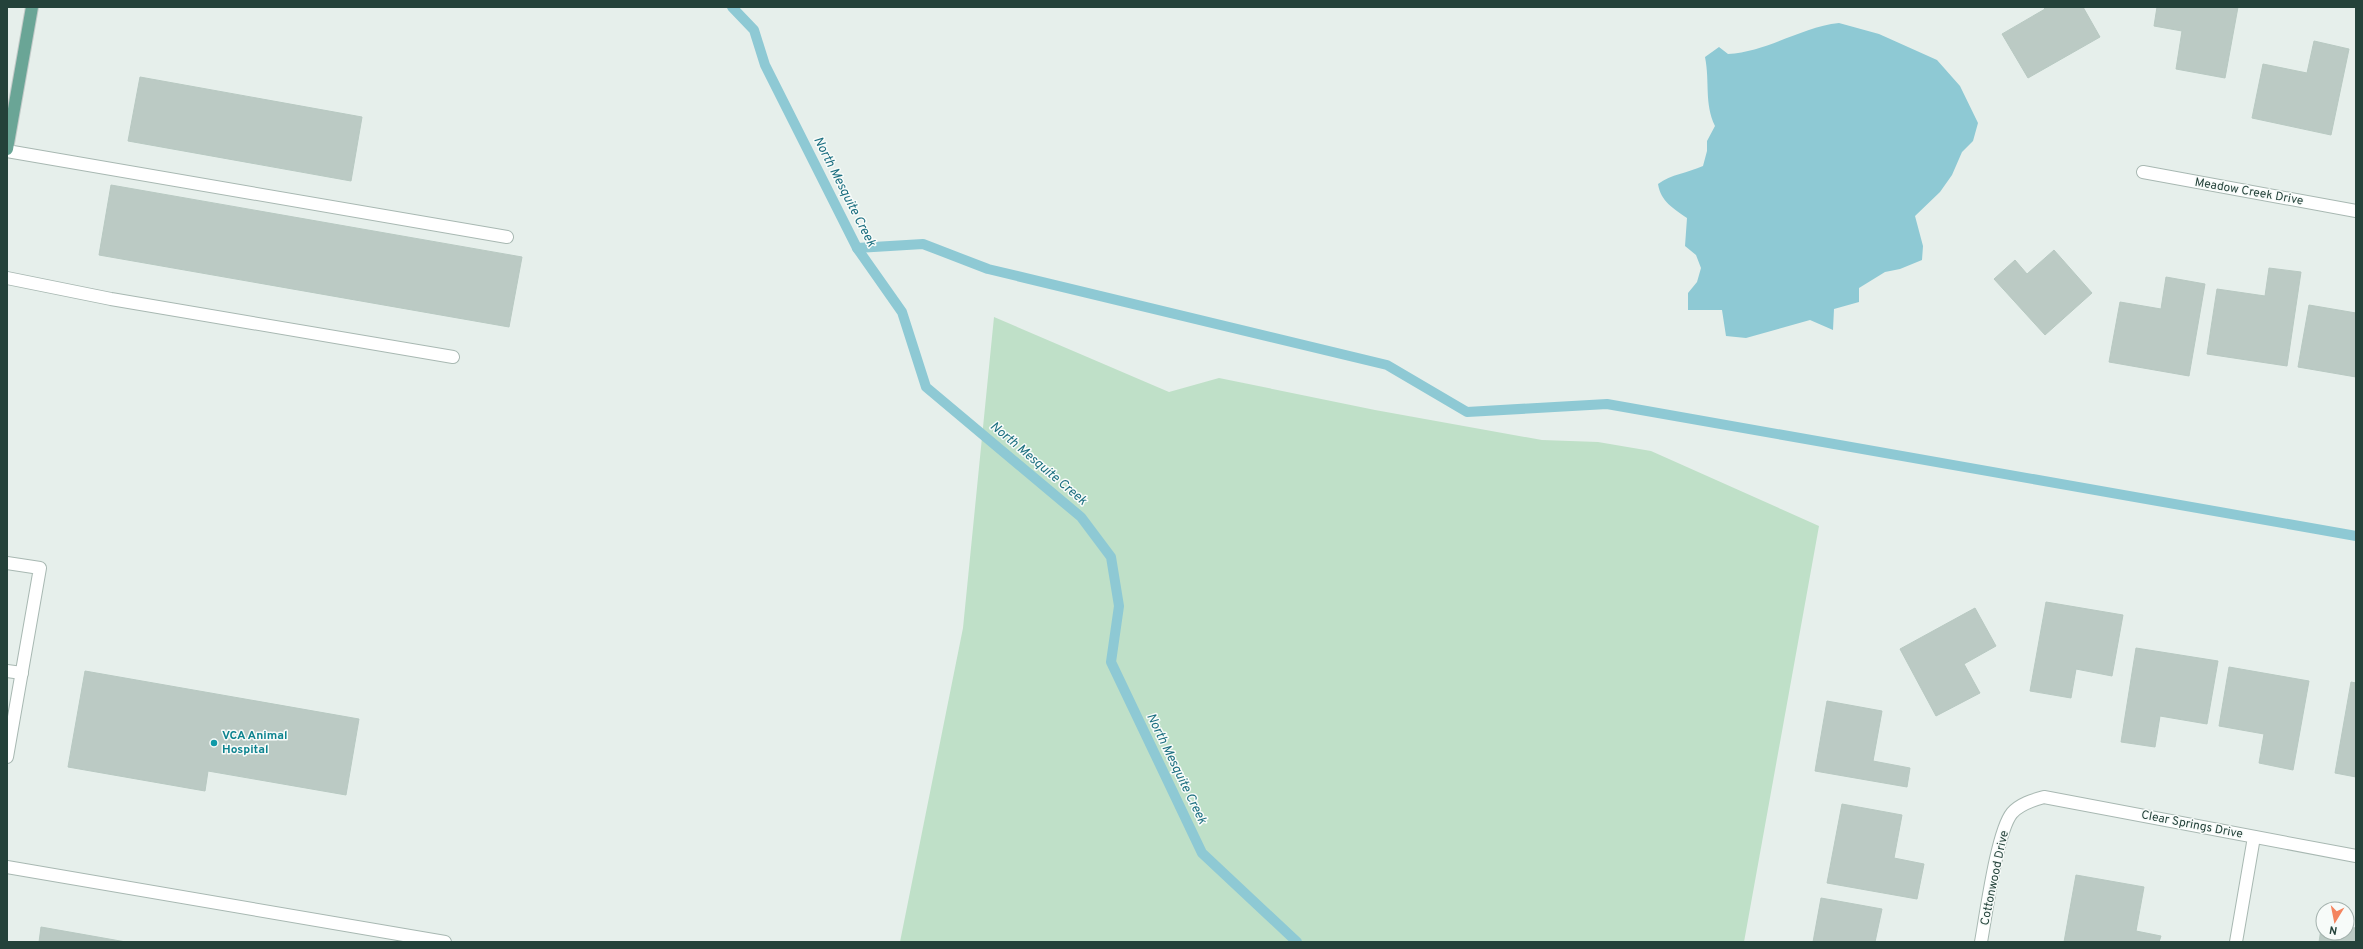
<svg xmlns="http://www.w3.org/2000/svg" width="2363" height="949" viewBox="0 0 2363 949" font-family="Overpass,sans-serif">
	<rect width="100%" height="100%" fill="#e6efeb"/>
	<path fill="#bfe0c8" d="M994,317L1169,392L1219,378L1375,410L1542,440L1598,442L1651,451L1819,526L1744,942H900L963,628Z"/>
	<path fill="#8ec9d4" d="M1839,23L1879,34L1937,60L1960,86L1978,123L1973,141L1962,152L1952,175L1940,192L1915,216L1923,246L1922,260L1900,269L1885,272L1859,288V302L1834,309L1833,330L1810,320L1746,338L1726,336L1722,310H1688V293L1697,282L1701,268L1696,255L1685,246L1687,218C1673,208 1661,202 1658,184C1671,174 1688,173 1703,166L1707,151V141L1715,126C1704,103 1710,82 1705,57L1719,47L1728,54C1767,52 1801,27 1839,23Z"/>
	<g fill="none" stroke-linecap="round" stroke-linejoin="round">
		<g stroke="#8ec9d4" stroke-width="10">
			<path d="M732,7L754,30L765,65L857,248L902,312L926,387L1081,517L1111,557L1119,606L1111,662L1202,853L1297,942"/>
			<path d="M857,248L923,244L988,269L1387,365L1467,412L1607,404L2356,536"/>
		</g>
	</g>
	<g fill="#bbcac4" stroke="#b8c9c2">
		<path d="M2043,7H2083L2100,37L2028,78L2002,34L2045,9Z"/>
		<path d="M2157,7H2238L2225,78L2176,69L2182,31L2154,26Z"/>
		<path d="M2314,41L2349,49L2331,135L2252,118L2263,64L2307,73Z"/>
		<path d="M140,77L362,117L351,181L128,141Z"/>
		<path d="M111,185L522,257L509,327L99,255Z"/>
		<path d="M2054,250L2092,293L2045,335L1994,279L2015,260L2027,274Z"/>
		<path d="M2269,268L2301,272L2287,366L2207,354L2217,289L2265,296Z"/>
		<path d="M2166,277L2205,284L2189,376L2109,362L2120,302L2161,309Z"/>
		<path d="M2309,305L2356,313V377L2298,367Z"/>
		<path d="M2046,602L2123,615L2112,676L2076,669L2071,698L2030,691Z"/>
		<path d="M1975,608L1996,646L1964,664L1980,693L1936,716L1900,649Z"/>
		<path d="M2136,648L2218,661L2207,724L2160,716L2155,747L2121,742Z"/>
		<path d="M2229,667L2309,681L2293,770L2259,763L2264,734L2219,726Z"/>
		<path d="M85,671L359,719L346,795L208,771L205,791L68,767Z"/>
		<path d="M2351,682L2356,683V777L2335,773Z"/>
		<path d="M1827,701L1882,711L1873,761L1910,768L1907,787L1815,771Z"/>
		<path d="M1842,804L1902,815L1894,858L1924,864L1917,899L1827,883Z"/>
		<path d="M2076,875L2144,887L2136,931L2161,936L2159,942H2064Z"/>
		<path d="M1821,898L1882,909L1875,942H1813Z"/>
		<path d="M2322,922L2323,933H2347V927L2356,928V942H2319Z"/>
		<path d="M41,927L126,942H39Z"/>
	</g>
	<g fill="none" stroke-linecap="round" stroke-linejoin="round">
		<g stroke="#a8b8b2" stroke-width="14">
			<g id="service">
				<path d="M7,151L507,237"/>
				<path d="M7,278L111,299L453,357"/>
				<path d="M7,563L40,568L7,757"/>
				<path d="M7,671L22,673"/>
				<path d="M7,867L445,942"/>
				<path d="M2236,942L2254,837"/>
			</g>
		</g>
		<g stroke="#a8b8b2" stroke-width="14">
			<g id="minor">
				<path d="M2143,172L2356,211"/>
				<path d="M1981,942C1986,915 1997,831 2012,813C2020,804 2033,800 2044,797L2356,856"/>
			</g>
		</g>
		<g stroke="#c2cac8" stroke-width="14">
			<path id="primary" d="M7,149L32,7"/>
		</g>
		<use href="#service" stroke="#fff" stroke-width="12"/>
		<use href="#minor" stroke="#fff" stroke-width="12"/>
		<use href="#primary" stroke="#6aa596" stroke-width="12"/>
	</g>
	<circle fill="#0f9aa8" stroke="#f7fbf9" stroke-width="1.5" cx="214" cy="743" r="4"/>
	<g text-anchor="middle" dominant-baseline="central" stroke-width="3" stroke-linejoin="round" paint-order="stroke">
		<g font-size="12" fill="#24423a" stroke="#f7fbf9">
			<text transform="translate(2249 192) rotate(10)">Meadow Creek Drive</text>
			<text transform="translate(2192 825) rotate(11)">Clear Springs Drive</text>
			<text transform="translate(1995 878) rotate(-78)">Cottonwood Drive</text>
		</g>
		<g font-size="12" font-weight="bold" fill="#0d838f" stroke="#f7fbf9" text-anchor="start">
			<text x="222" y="736">VCA Animal<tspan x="222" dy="14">Hospital</tspan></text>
		</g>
		<g font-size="13" font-style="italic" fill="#1c6f80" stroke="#f7fbf9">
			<text transform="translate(844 192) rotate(63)">North Mesquite Creek</text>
			<text transform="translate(1038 464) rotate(40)">North Mesquite Creek</text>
			<text transform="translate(1176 769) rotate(64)">North Mesquite Creek</text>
		</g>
	</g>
	<rect width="2363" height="949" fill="none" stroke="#24423a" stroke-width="16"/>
	<g transform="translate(2335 921) rotate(190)"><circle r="19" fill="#f7fbf9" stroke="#a3b1ad"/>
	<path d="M0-3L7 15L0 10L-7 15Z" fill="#f4845f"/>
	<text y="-6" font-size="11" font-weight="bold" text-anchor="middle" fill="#24423a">N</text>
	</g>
</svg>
